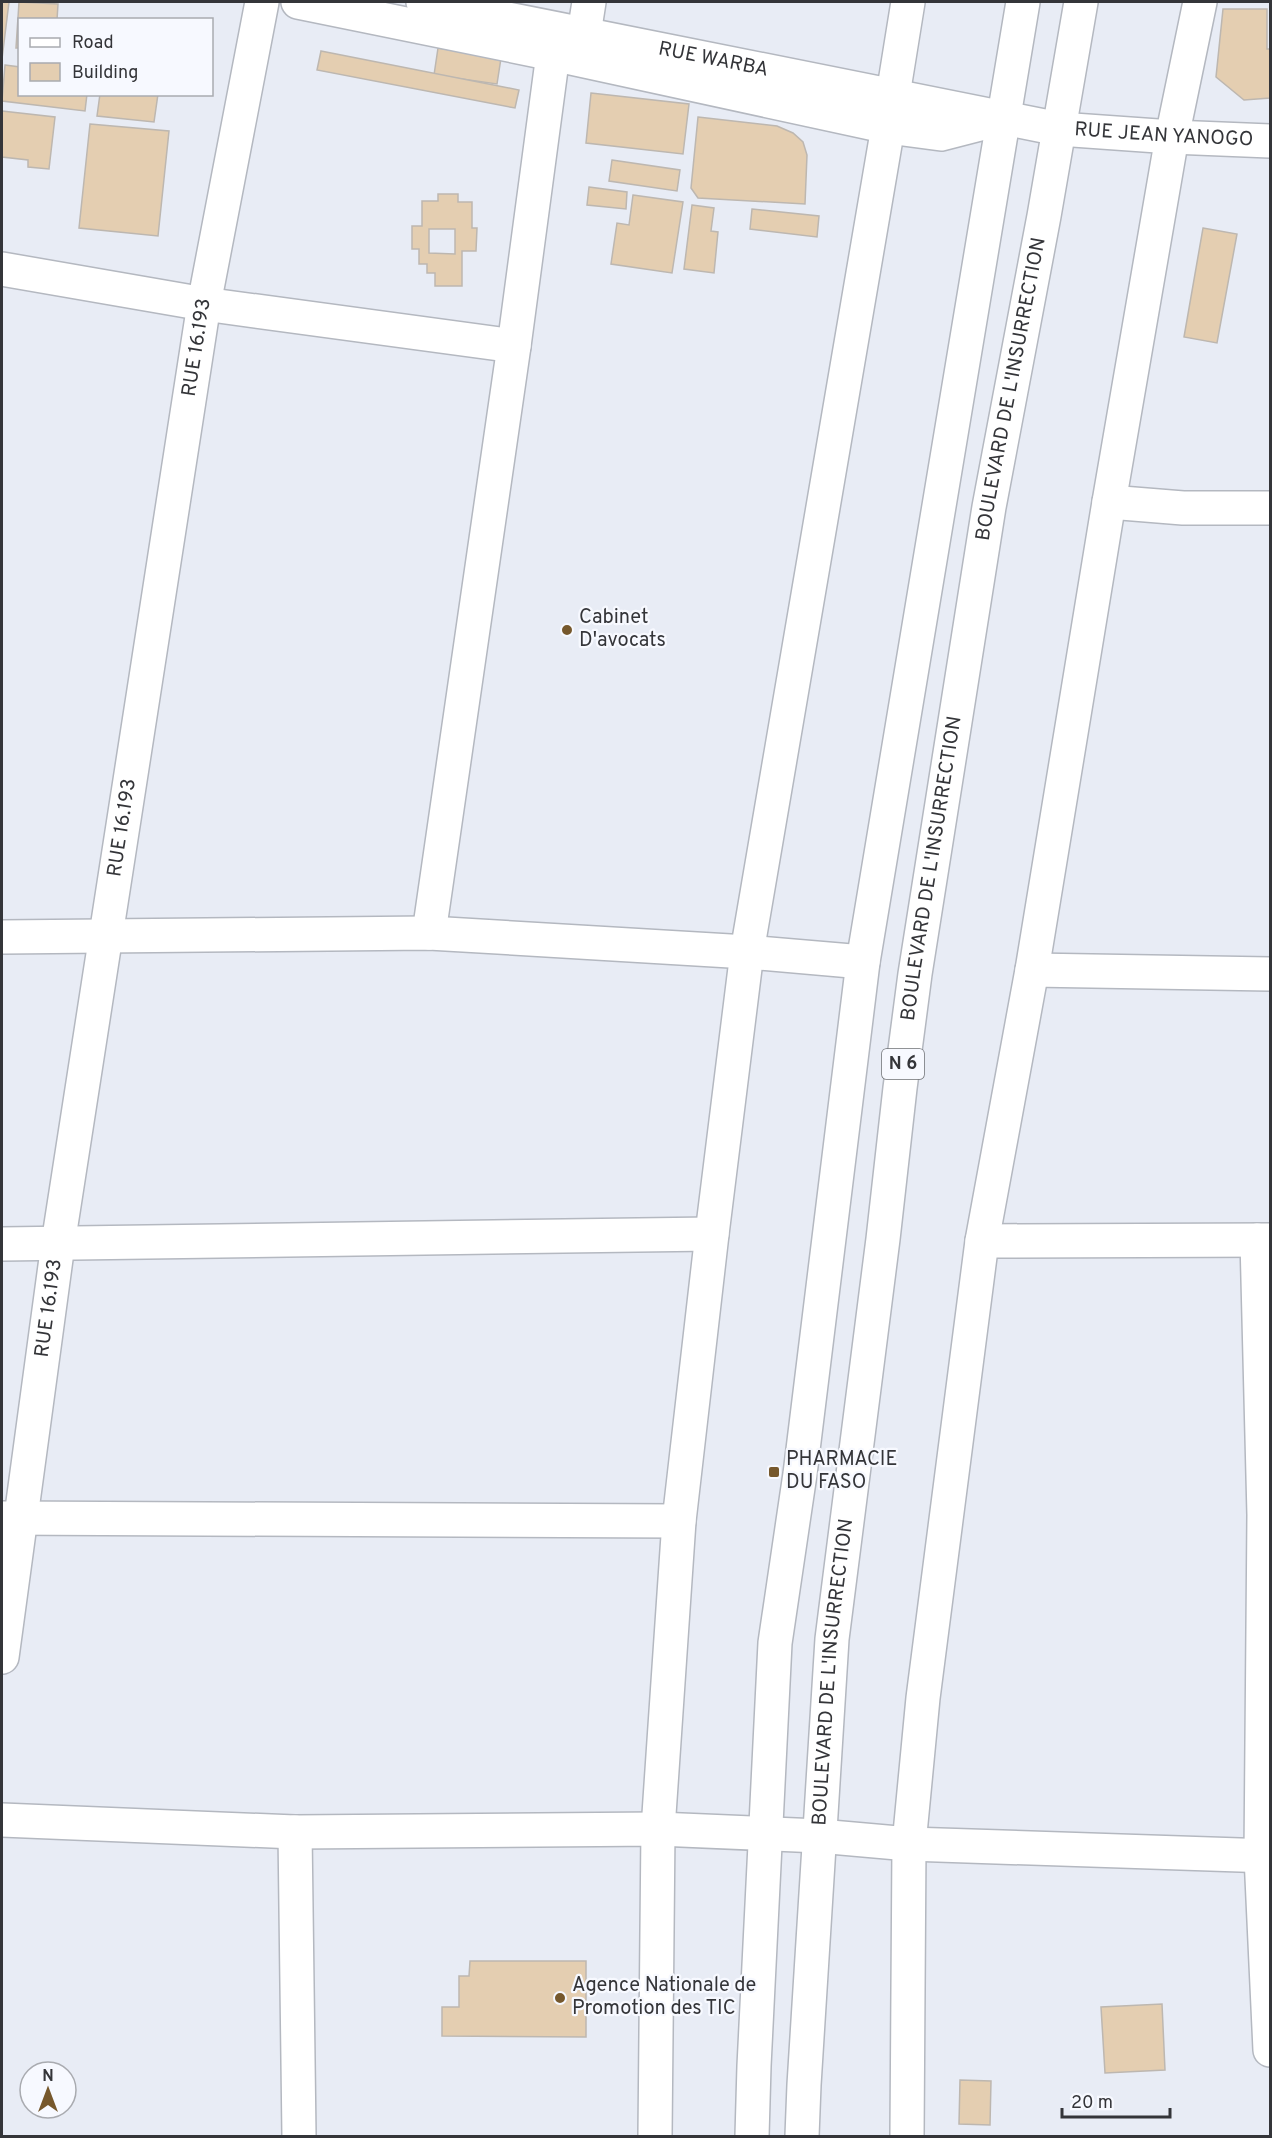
<svg xmlns="http://www.w3.org/2000/svg" width="1272" height="2138" viewBox="0 0 1272 2138" font-family="Overpass,sans-serif">
	<rect width="100%" height="100%" fill="#e8ecf5"/>
	<g fill="#e4ceb1" stroke="#bdb7b0" stroke-width="1.5" fill-rule="evenodd">
		<path d="M2,2H9L2,59Z"/>
		<path d="M19,2L58,4L57,20H20V48H16Z"/>
		<path d="M1223,9H1267V49H1270V98L1244,100L1216,77Z"/>
		<path d="M438,48L501,58L497,84L434,75Z"/>
		<path d="M321,51L519,90L515,108L317,70Z"/>
		<path d="M5,65L20,67V94H87L85,111L2,101Z"/>
		<path d="M591,93L689,104L683,154L586,143Z"/>
		<path d="M100,94H158L154,122L97,116Z"/>
		<path d="M2,111L55,117L49,169L28,167V160L2,157Z"/>
		<path d="M698,117L777,126L793,133L803,142L807,155L805,204L698,198L691,188Z"/>
		<path d="M90,124L169,131L158,236L79,228Z"/>
		<path d="M612,160L680,170L677,191L609,181Z"/>
		<path d="M589,187L627,192L626,209L587,205Z"/>
		<path d="M438,194H458V202H472V228H477L476,251H462V286H435V273H427V264H419V249H412V226H422V201H438ZM429,229H455V254L429,253Z"/>
		<path d="M633,195L683,202L672,273L611,264L617,223L629,225Z"/>
		<path d="M692,205L714,208L711,231L718,232L714,273L684,269Z"/>
		<path d="M752,209L819,216L817,237L750,229Z"/>
		<path d="M1203,228L1237,234L1217,343L1184,337Z"/>
		<path d="M470,1961H586V2037L442,2036V2007H459V1976H469Z"/>
		<path d="M1162,2004L1165,2070L1105,2073L1101,2007Z"/>
		<path d="M960,2080L991,2081L990,2125L959,2124Z"/>
	</g>
	<g fill="none" stroke-linecap="round" stroke-linejoin="round">
		<g stroke="#b4b8c0" stroke-width="36">
			<g id="minor">
				<path d="M584,34L589,2"/>
				<path d="M893,95L908,2"/>
				<path id="s1" d="M1059,129L1172,137L1270,141"/>
				<path d="M2,269L204,304L514,346"/>
				<path d="M1109,502L1183,508H1270"/>
				<path d="M429,933L514,346L553,54"/>
				<path d="M2,937L429,933L747,952L863,962"/>
				<path d="M1032,970L1270,974"/>
				<path d="M1257,1240L1264,1515L1261,1856L1270,2050"/>
				<path d="M982,1241L1270,1240"/>
				<path d="M2,1244L712,1234"/>
				<path d="M2,1518L679,1521"/>
				<path id="s2" d="M2,1657L58,1244L204,304L262,2"/>
				<path d="M2,1820L295,1832L658,1829L819,1836L909,1844L1270,1856"/>
				<path d="M295,1832L299,2136"/>
				<path d="M655,2136L658,1829L679,1521L712,1234L747,952L888,127"/>
				<path d="M907,2136L909,1844L923,1698L982,1241L1032,970L1109,502L1172,137L1200,2"/>
			</g>
		</g>
		<g stroke="#b4b8c0" stroke-width="36">
			<g id="major">
				<path d="M298,2L553,54L888,127L941,134L1003,118"/>
				<path id="s3" d="M423,2L1059,129"/>
				<path d="M752,2136L754,2066L775,1643L800,1474L863,962L1023,2"/>
				<path id="s4" d="M802,2136L804,2085L832,1639L883,1239L900,1088L915,974L989,507L1044,216L1081,2"/>
			</g>
		</g>
		<use href="#minor" stroke="#fff" stroke-width="33"/>
		<use href="#major" stroke="#fff" stroke-width="33"/>
	</g>
	<g fill="#76582c" stroke="#f7f9ff" stroke-width="2">
		<circle cx="567" cy="630" r="6"/>
		<rect x="768" y="1466" width="12" height="12" rx="3"/>
		<circle cx="560" cy="1998" r="6"/>
	</g>
	<g text-anchor="middle" dominant-baseline="central" stroke-width="4.5" stroke-linejoin="round" paint-order="stroke">
		<rect fill="#f7f9ff" stroke="#6e7074" stroke-width="1.5" x="882" y="1049" width="42" height="30" rx="4.5"/>
		<g font-size="18" font-weight="bold" fill="#343539">
			<text x="903" y="1064">N 6</text>
		</g>
		<g font-size="20" fill="#343539" stroke="#f7f9ff">
			<text stroke="none"><textPath href="#s3" startOffset="296">RUE WARBA</textPath></text>
			<text stroke="none"><textPath href="#s1" startOffset="105">RUE JEAN YANOGO</textPath></text>
			<text stroke="none"><textPath href="#s2" startOffset="1324">RUE 16.193</textPath></text>
			<text stroke="none"><textPath href="#s4" startOffset="1761">BOULEVARD DE L'INSURRECTION</textPath></text>
			<text stroke="none"><textPath href="#s2" startOffset="838">RUE 16.193</textPath></text>
			<text stroke="none"><textPath href="#s4" startOffset="1275">BOULEVARD DE L'INSURRECTION</textPath></text>
			<text stroke="none"><textPath href="#s2" startOffset="352">RUE 16.193</textPath></text>
			<text stroke="none"><textPath href="#s4" startOffset="465">BOULEVARD DE L'INSURRECTION</textPath></text>
		</g>
		<g font-size="20" fill="#343539" stroke="#f7f9ff" text-anchor="start">
			<text x="579" y="618">Cabinet<tspan x="579" dy="23">D'avocats</tspan></text>
			<text x="786" y="1460">PHARMACIE<tspan x="786" dy="23">DU FASO</tspan></text>
			<text x="572" y="1986">Agence Nationale de<tspan x="572" dy="23">Promotion des TIC</tspan></text>
		</g>
	</g>
	<rect width="1272" height="2138" fill="none" stroke="#343539" stroke-width="6"/>
	<rect x="18" y="18" width="195" height="78" fill="#f7f9ff" stroke="#a9abb0" stroke-width="1.5"/>
	<rect x="30" y="38" width="30" height="9" fill="#ffffff" stroke="#a9abb0" stroke-width="1.5"/>
	<text x="72" y="48" font-size="18" fill="#343539">Road</text>
	<rect x="30" y="63" width="30" height="18" fill="#e4ceb1" stroke="#a9abb0" stroke-width="1.5"/>
	<text x="72" y="78" font-size="18" fill="#343539">Building</text>
	<g transform="translate(48 2090)"><circle r="28" fill="#f7f9ff" stroke="#a9abb0" stroke-width="1.5"/>
	<path d="M0-4.5L10 22L0 15L-10 22Z" fill="#76582c"/>
	<text y="-9" font-size="16" font-weight="bold" text-anchor="middle" fill="#343539">N</text>
	</g>
	<path d="M1062 2108v9h108v-9" fill="none" stroke="#343539" stroke-width="3"/>
	<text x="1071" y="2108" font-size="18" fill="#343539" stroke="#f7f9ff" stroke-width="4.5" paint-order="stroke">20 m</text>
</svg>
